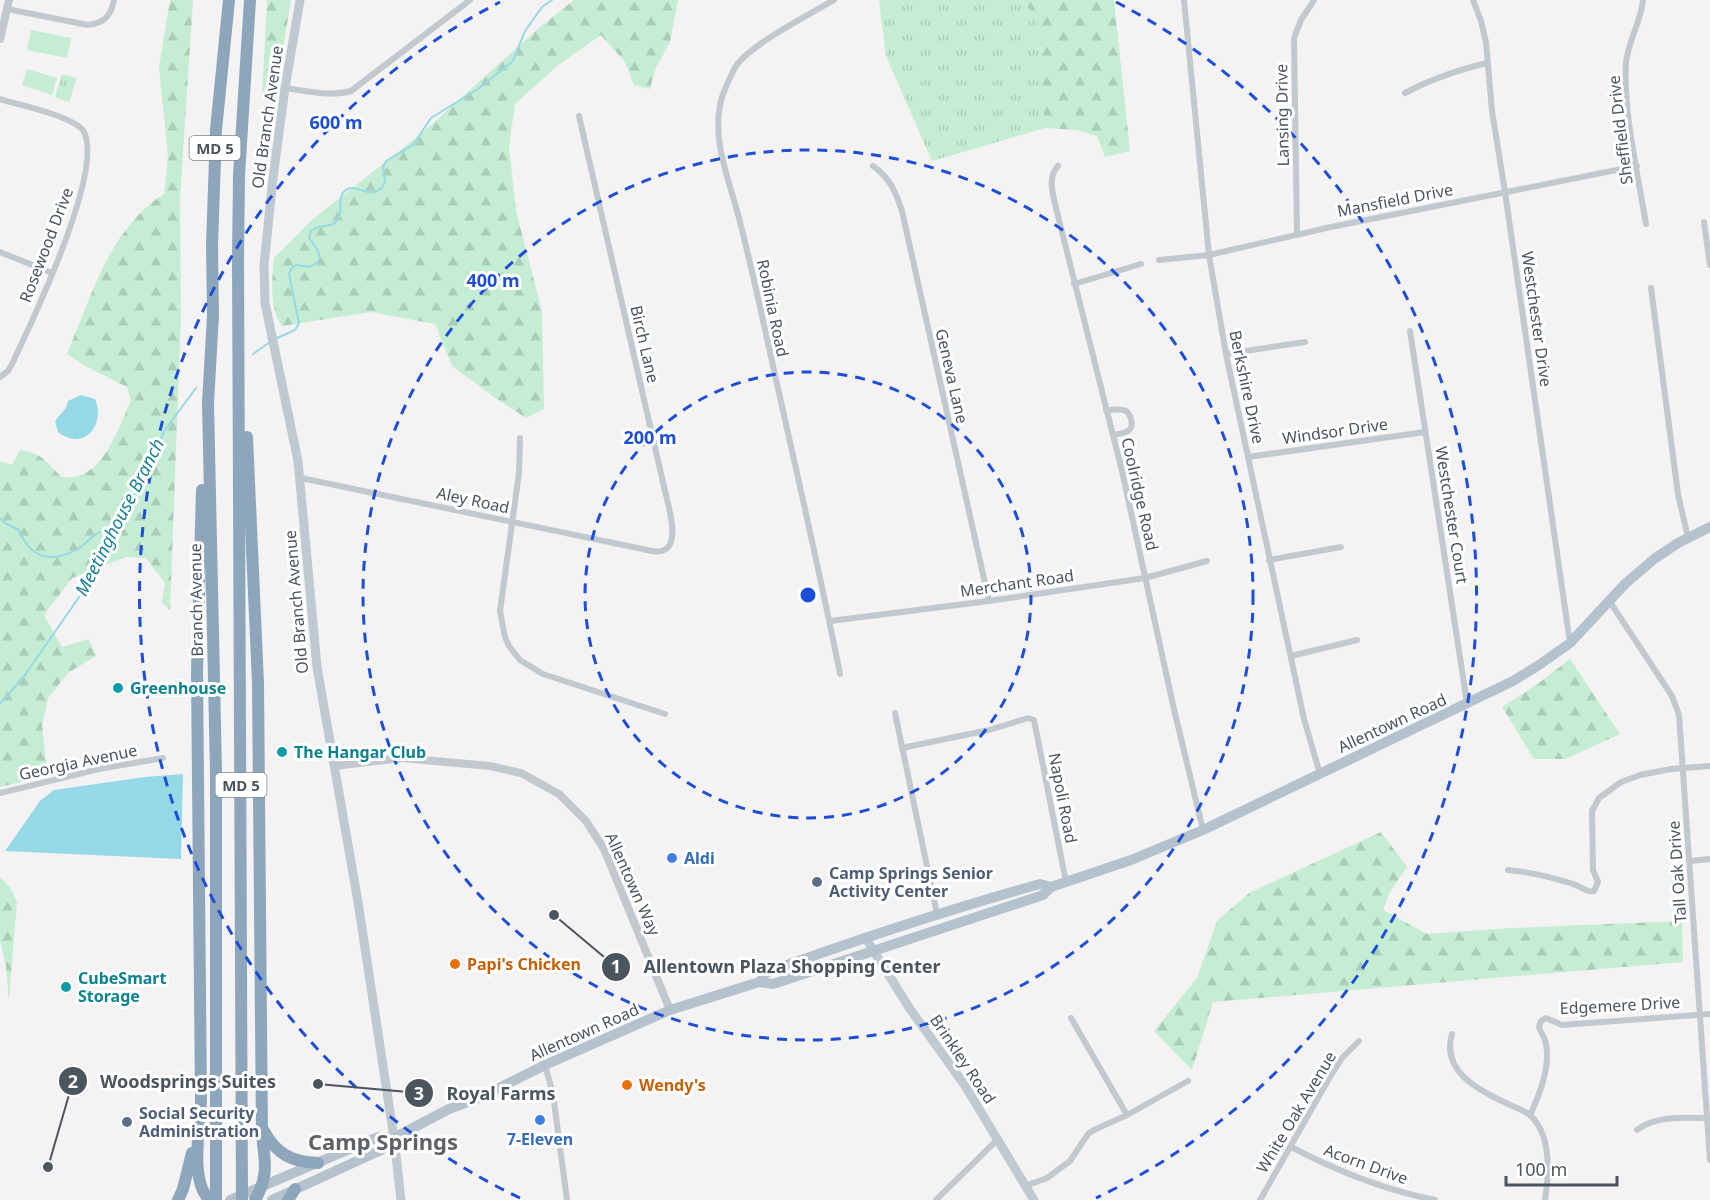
<svg xmlns="http://www.w3.org/2000/svg" width="1710" height="1200" viewBox="0 0 1710 1200" font-family="'Noto Sans',sans-serif">
	<defs>
		<pattern id="forest-firs" width="22" height="20" patternUnits="userSpaceOnUse" patternTransform="scale(1.5)"><rect width="22" height="20" fill="#c5edd3"/><path d="M5 1l3.5 6h-7zM16 11l3.5 6h-7z" fill="#abcdb8"/></pattern>
		<pattern id="park-tufts" width="24" height="20" patternUnits="userSpaceOnUse" patternTransform="scale(1.5)"><rect width="24" height="20" fill="#c5edd3"/><path d="M3 7l-1-3M5 7V3M7 7l1-3M15 17l-1-3M17 17v-4M19 17l1-3" fill="none" stroke="#abcdb8"/></pattern>
	</defs>
	<rect width="100%" height="100%" fill="#f4f2f2"/>
	<g fill="url(#forest-firs)">
		<path d="M170,0H193L180,198L181,316L170,610L162,603L165,583L146,558L126,557L72,578L44,615L62,647L89,639L96,656L68,673L48,698L42,725L47,770L39,778L0,787V461L12,465L20,450C44,453 46,463 62,477C102,483 118,429 131,400L127,387L87,367L67,354C91,297 109,229 164,194L168,157L159,67Z"/>
		<path d="M267,0H291L275,96L262,95Z"/>
		<path d="M574,0H678L670,42L655,70L650,89L634,85L625,62L601,35L557,66L515,104L509,146L516,211L542,311L544,409L526,418L494,397L452,366L435,324L371,312L282,326C269,307 272,281 274,258L312,220L422,133L539,28Z"/>
		<path d="M1020,0H1114L1130,151L1105,157L1097,136L1077,130L1045,128L1037,17Z"/>
		<path d="M1570,659L1620,734L1565,759H1534L1502,707L1539,683Z"/>
		<path d="M1381,832L1407,867L1391,890L1383,910L1427,934L1511,928L1682,921L1683,962L1213,1002L1192,1070L1154,1031L1197,978L1217,921L1249,893Z"/>
		<path d="M0,877L10,887L17,902L9,999L6,967L0,940Z"/>
	</g>
	<g fill="url(#park-tufts)">
		<path d="M879,0H1020L1037,17L1045,128L932,161L886,56Z"/>
		<path d="M62,74L77,78L69,102L55,97Z"/>
	</g>
	<g fill="#c5edd3">
		<path d="M31,30L71,38L67,58L27,50Z"/>
		<path d="M27,69L57,78L52,95L22,85Z"/>
	</g>
	<g fill="#95d8e6">
		<path d="M81,395L95,399C106,425 84,452 58,432L55,421L66,408L68,401Z"/>
		<path d="M183,774L181,859L5,851L40,801L54,790L145,777Z"/>
	</g>
	<g fill="none" stroke-linecap="round" stroke-linejoin="round">
		<g stroke="#95d8e6" stroke-width="2">
			<path d="M275,339L295,330L299,323L289,274L291,269L296,265L310,267L320,260L318,251L309,238L311,231C321,223 329,229 337,221C344,213 336,196 346,190C354,184 365,194 373,192C377,192 379,189 382,188L385,181L383,167L386,161L413,145L431,118L478,89L513,61L525,31L542,7L552,0"/>
			<path d="M253,354L270,342"/>
			<path d="M0,518L5,523L19,530C31,560 54,564 81,547C88,541 95,533 104,530C108,528 114,528 118,528"/>
			<path d="M0,704L25,675L93,577L116,533L165,430L196,388"/>
		</g>
		<g stroke="#c1c9cf" stroke-width="6">
			<path d="M834,0C810,14 750,45 736,66C731,74 727,85 723,94C709,135 729,179 739,218C747,249 754,280 761,311C787,432 816,552 840,674"/>
			<path d="M1184,0L1209,255L1226,354L1304,719L1320,774"/>
			<path d="M1473,0L1481,21L1486,42L1492,111L1505,192L1570,643"/>
			<path d="M1643,0C1641,22 1628,41 1626,63C1623,111 1638,175 1646,224"/>
			<path d="M7,9L88,25C104,23 111,16 114,0"/>
			<path d="M285,88C307,91 330,97 351,91L470,0"/>
			<path d="M1405,93C1431,79 1458,70 1487,63"/>
			<path d="M0,99C18,105 75,116 84,132C104,172 32,322 12,364L8,371L0,377"/>
			<path d="M873,166C889,177 896,192 902,211L989,601"/>
			<path d="M1058,166C1047,178 1053,193 1056,208L1122,471L1173,705L1203,830"/>
			<path d="M1704,222L1710,265"/>
			<path d="M1297,234L1294,38L1301,20L1314,0"/>
			<path d="M0,252L52,273"/>
			<path d="M1159,260L1209,255L1331,227L1637,166"/>
			<path d="M1074,284L1141,264"/>
			<path d="M1651,288L1678,494L1688,538"/>
			<path d="M1410,331L1467,703"/>
			<path d="M1226,354L1305,342"/>
			<path d="M1106,410C1112,410 1121,408 1126,411C1129,413 1130,416 1131,419C1135,433 1123,433 1113,435"/>
			<path d="M520,438L519,473L500,611L505,637L509,646L520,660L543,674L665,714"/>
			<path d="M1248,457L1425,432"/>
			<path d="M301,478L652,551C685,557 669,508 665,491L579,116"/>
			<path d="M1269,560L1341,547"/>
			<path d="M1610,602L1672,696L1679,715L1710,1160"/>
			<path d="M830,621L989,601L1145,578L1207,561"/>
			<path d="M1291,656L1357,640"/>
			<path d="M895,713L937,914"/>
			<path d="M902,748L989,730L1028,718L1034,720L1066,882"/>
			<path d="M0,793L99,769L163,758"/>
			<path d="M1690,861L1710,859"/>
			<path d="M1508,870C1531,872 1551,877 1573,884C1581,886 1586,893 1594,891L1598,882L1593,870L1592,811L1599,798L1621,782L1640,775L1671,769L1710,766"/>
			<path d="M1071,1018L1127,1115"/>
			<path d="M1452,1034C1441,1071 1478,1090 1506,1103C1514,1107 1524,1110 1531,1116C1552,1136 1549,1174 1545,1200"/>
			<path d="M545,1065L553,1094L567,1200"/>
			<path d="M1530,1115C1540,1094 1552,1064 1545,1040C1544,1036 1540,1032 1539,1027L1541,1021L1546,1018L1562,1025L1710,1014"/>
			<path d="M1637,1130C1656,1115 1684,1118 1707,1118"/>
			<path d="M1291,1147C1337,1171 1384,1190 1435,1200"/>
			<path d="M1025,1186L1047,1178L1070,1161L1088,1134L1094,1130L1127,1115L1188,1081"/>
			<path d="M936,1200L998,1139"/>
			<path d="M1260,1200L1331,1075L1342,1058L1359,1041"/>
		</g>
		<g stroke="#c1c9cf" stroke-width="8">
			<path d="M0,39L9,0"/>
			<path d="M334,766L402,758L490,766L521,773L559,794L586,821L604,849L670,1010"/>
		</g>
		<g stroke="#bfc9d1" stroke-width="9">
			<path d="M300,0L285,88L273,178L264,265L265,303L298,461L317,667L358,902L394,1138L401,1200"/>
			<path d="M865,937L910,1009L964,1084L1034,1200"/>
		</g>
		<g stroke="#b4c2ce" stroke-width="10">
			<path d="M760,982L765,973C856,940 947,910 1040,884L1051,887L1131,860L1203,830L1513,681L1539,665L1570,643L1625,584L1654,559L1678,543L1710,527"/>
			<path d="M230,1200L378,1137L394,1138"/>
			<path d="M272,1200L381,1150L394,1138L449,1109L483,1096L545,1065L670,1010L753,984L760,982L773,984L1043,895L1051,887"/>
		</g>
		<g stroke="#8ea6bc" stroke-width="12">
			<path d="M247,437L258,683L262,1135C265,1161 269,1177 255,1200"/>
			<path d="M202,490L197,673L201,1100C200,1127 189,1182 210,1200"/>
			<path d="M264,1131C276,1154 292,1162 318,1163"/>
			<path d="M178,1200L183,1189L192,1153"/>
			<path d="M216,1200V772L208,403L213,315L212,245L216,130L229,0"/>
			<path d="M242,1200L238,260L239,175L250,0"/>
			<path d="M288,1200L295,1189"/>
		</g>
	</g>
	<g fill="none" stroke="#1d4ed8" stroke-width="3" stroke-dasharray="10 8">
		<circle cx="808" cy="595" r="223"/>
		<circle cx="808" cy="595" r="445"/>
		<path d="M520 1198A668 668 0 0 1 500 2M1116 2A668 668 0 0 1 1096 1198"/>
	</g>
	<g fill="#0f9aa8" stroke="#fff" stroke-width="2">
		<circle cx="118" cy="688" r="6"/>
		<circle cx="282" cy="752" r="6"/>
		<circle cx="66" cy="987" r="6"/>
	</g>
	<g fill="#3f7fe0" stroke="#fff" stroke-width="2">
		<circle cx="672" cy="858" r="6"/>
		<circle cx="540" cy="1120" r="6"/>
	</g>
	<g fill="#5c6f8a" stroke="#fff" stroke-width="2">
		<circle cx="817" cy="882" r="6"/>
		<circle cx="127" cy="1122" r="6"/>
	</g>
	<g fill="#e8710a" stroke="#fff" stroke-width="2">
		<circle cx="455" cy="964" r="6"/>
		<circle cx="627" cy="1085" r="6"/>
	</g>
	<g text-anchor="middle" dominant-baseline="central" stroke-width="6" stroke-linejoin="round" paint-order="stroke">
		<g fill="#fff" stroke="#81888e" stroke-width="1.5">
			<rect x="189.5" y="136" width="51" height="24" rx="4.5"/>
			<rect x="215.5" y="773" width="51" height="24" rx="4.5"/>
		</g>
		<g font-size="15" font-weight="bold" fill="#4b555e">
			<text x="215" y="148">MD 5</text>
			<text x="241" y="785">MD 5</text>
		</g>
		<g font-size="16" fill="#4b555e" stroke="#fff">
			<text transform="translate(1282 115) rotate(-91)">Lansing Drive</text>
			<text transform="translate(267 117) rotate(-82)">Old Branch Avenue</text>
			<text transform="translate(1620 130) rotate(-97)">Sheffield Drive</text>
			<text transform="translate(1395 200) rotate(-11)">Mansfield Drive</text>
			<text transform="translate(46 245) rotate(-69)">Rosewood Drive</text>
			<text transform="translate(773 308) rotate(78)">Robinia Road</text>
			<text transform="translate(1537 319) rotate(82)">Westchester Drive</text>
			<text transform="translate(645 344) rotate(77)">Birch Lane</text>
			<text transform="translate(952 376) rotate(77)">Geneva Lane</text>
			<text transform="translate(1247 387) rotate(78)">Berkshire Drive</text>
			<text transform="translate(1335 431) rotate(-8)">Windsor Drive</text>
			<text transform="translate(1140 494) rotate(77)">Coolridge Road</text>
			<text transform="translate(473 500) rotate(12)">Aley Road</text>
			<text transform="translate(1452 515) rotate(81)">Westchester Court</text>
			<text transform="translate(1017 583) rotate(-8)">Merchant Road</text>
			<text transform="translate(196 600) rotate(-91)">Branch Avenue</text>
			<text transform="translate(296 602) rotate(-95)">Old Branch Avenue</text>
			<text transform="translate(1392 723) rotate(-25)">Allentown Road</text>
			<text transform="translate(78 762) rotate(-12)">Georgia Avenue</text>
			<text transform="translate(1063 798) rotate(79)">Napoli Road</text>
			<text transform="translate(1677 872) rotate(-94)">Tall Oak Drive</text>
			<text transform="translate(633 884) rotate(66)">Allentown Way</text>
			<text transform="translate(1620 1005) rotate(-3)">Edgemere Drive</text>
			<text transform="translate(584 1032) rotate(-24)">Allentown Road</text>
			<text transform="translate(963 1059) rotate(56)">Brinkley Road</text>
			<text transform="translate(1296 1112) rotate(-59)">White Oak Avenue</text>
			<text transform="translate(1366 1164) rotate(20)">Acorn Drive</text>
		</g>
		<g font-size="16" font-weight="bold" fill="#0d838f" stroke="#fff" text-anchor="start">
			<text x="130" y="688">Greenhouse</text>
			<text x="294" y="752">The Hangar Club</text>
			<text x="78" y="978">CubeSmart<tspan x="78" dy="18">Storage</tspan></text>
		</g>
		<g font-size="16" font-weight="bold" fill="#366cbe" stroke="#fff" text-anchor="start">
			<text x="684" y="858">Aldi</text>
			<text x="540" y="1139" text-anchor="middle">7-Eleven</text>
		</g>
		<g font-size="16" font-weight="bold" fill="#4e5e75" stroke="#fff" text-anchor="start">
			<text x="829" y="873">Camp Springs Senior<tspan x="829" dy="18">Activity Center</tspan></text>
			<text x="139" y="1113">Social Security<tspan x="139" dy="18">Administration</tspan></text>
		</g>
		<g font-size="16" font-weight="bold" fill="#c56008" stroke="#fff" text-anchor="start">
			<text x="467" y="964">Papi's Chicken</text>
			<text x="639" y="1085">Wendy's</text>
		</g>
		<g font-size="18" font-style="italic" fill="#177f95" stroke="#fff">
			<text transform="translate(119 517) rotate(-63)">Meetinghouse Branch</text>
		</g>
		<g font-size="22" font-weight="bold" fill="#5e6266" stroke="#fff">
			<text x="383" y="1141">Camp Springs</text>
		</g>
	</g>
	<circle cx="808" cy="595" r="9" fill="#1d4ed8" stroke="#fff" stroke-width="3"/>
	<g font-size="18" text-anchor="middle" font-weight="bold" fill="#1d4ed8" stroke="#fff" stroke-width="6" stroke-linejoin="round" paint-order="stroke">
		<text x="336" y="129">600 m</text>
		<text x="493" y="287">400 m</text>
		<text x="650" y="444">200 m</text>
	</g>
	<path fill="none" stroke="#4b555e" stroke-width="2" d="M554 915L616 967M48 1167L73 1081M318 1084L419 1093"/>
	<g fill="#4b555e" stroke="#fff" stroke-width="2">
		<circle cx="554" cy="915" r="6"/>
		<circle cx="48" cy="1167" r="6"/>
		<circle cx="318" cy="1084" r="6"/>
		<circle cx="616" cy="967" r="15"/>
		<circle cx="73" cy="1081" r="15"/>
		<circle cx="419" cy="1093" r="15"/>
	</g>
	<g font-size="18" text-anchor="middle" font-weight="bold" fill="#fff">
		<text x="616" y="973">1</text>
		<text x="73" y="1088">2</text>
		<text x="419" y="1100">3</text>
	</g>
	<g font-size="18" text-anchor="middle" font-weight="bold" fill="#4b555e" stroke="#fff" stroke-width="6" stroke-linejoin="round" paint-order="stroke">
		<text x="792" y="973">Allentown Plaza Shopping Center</text>
		<text x="188" y="1088">Woodsprings Suites</text>
		<text x="501" y="1100">Royal Farms</text>
	</g>
	<path d="M1506 1176v9h111v-9" fill="none" stroke="#4b555e" stroke-width="3"/>
	<text x="1515" y="1176" font-size="18" fill="#4b555e" stroke="#ffffff" stroke-width="4.5" paint-order="stroke">100 m</text>
</svg>
